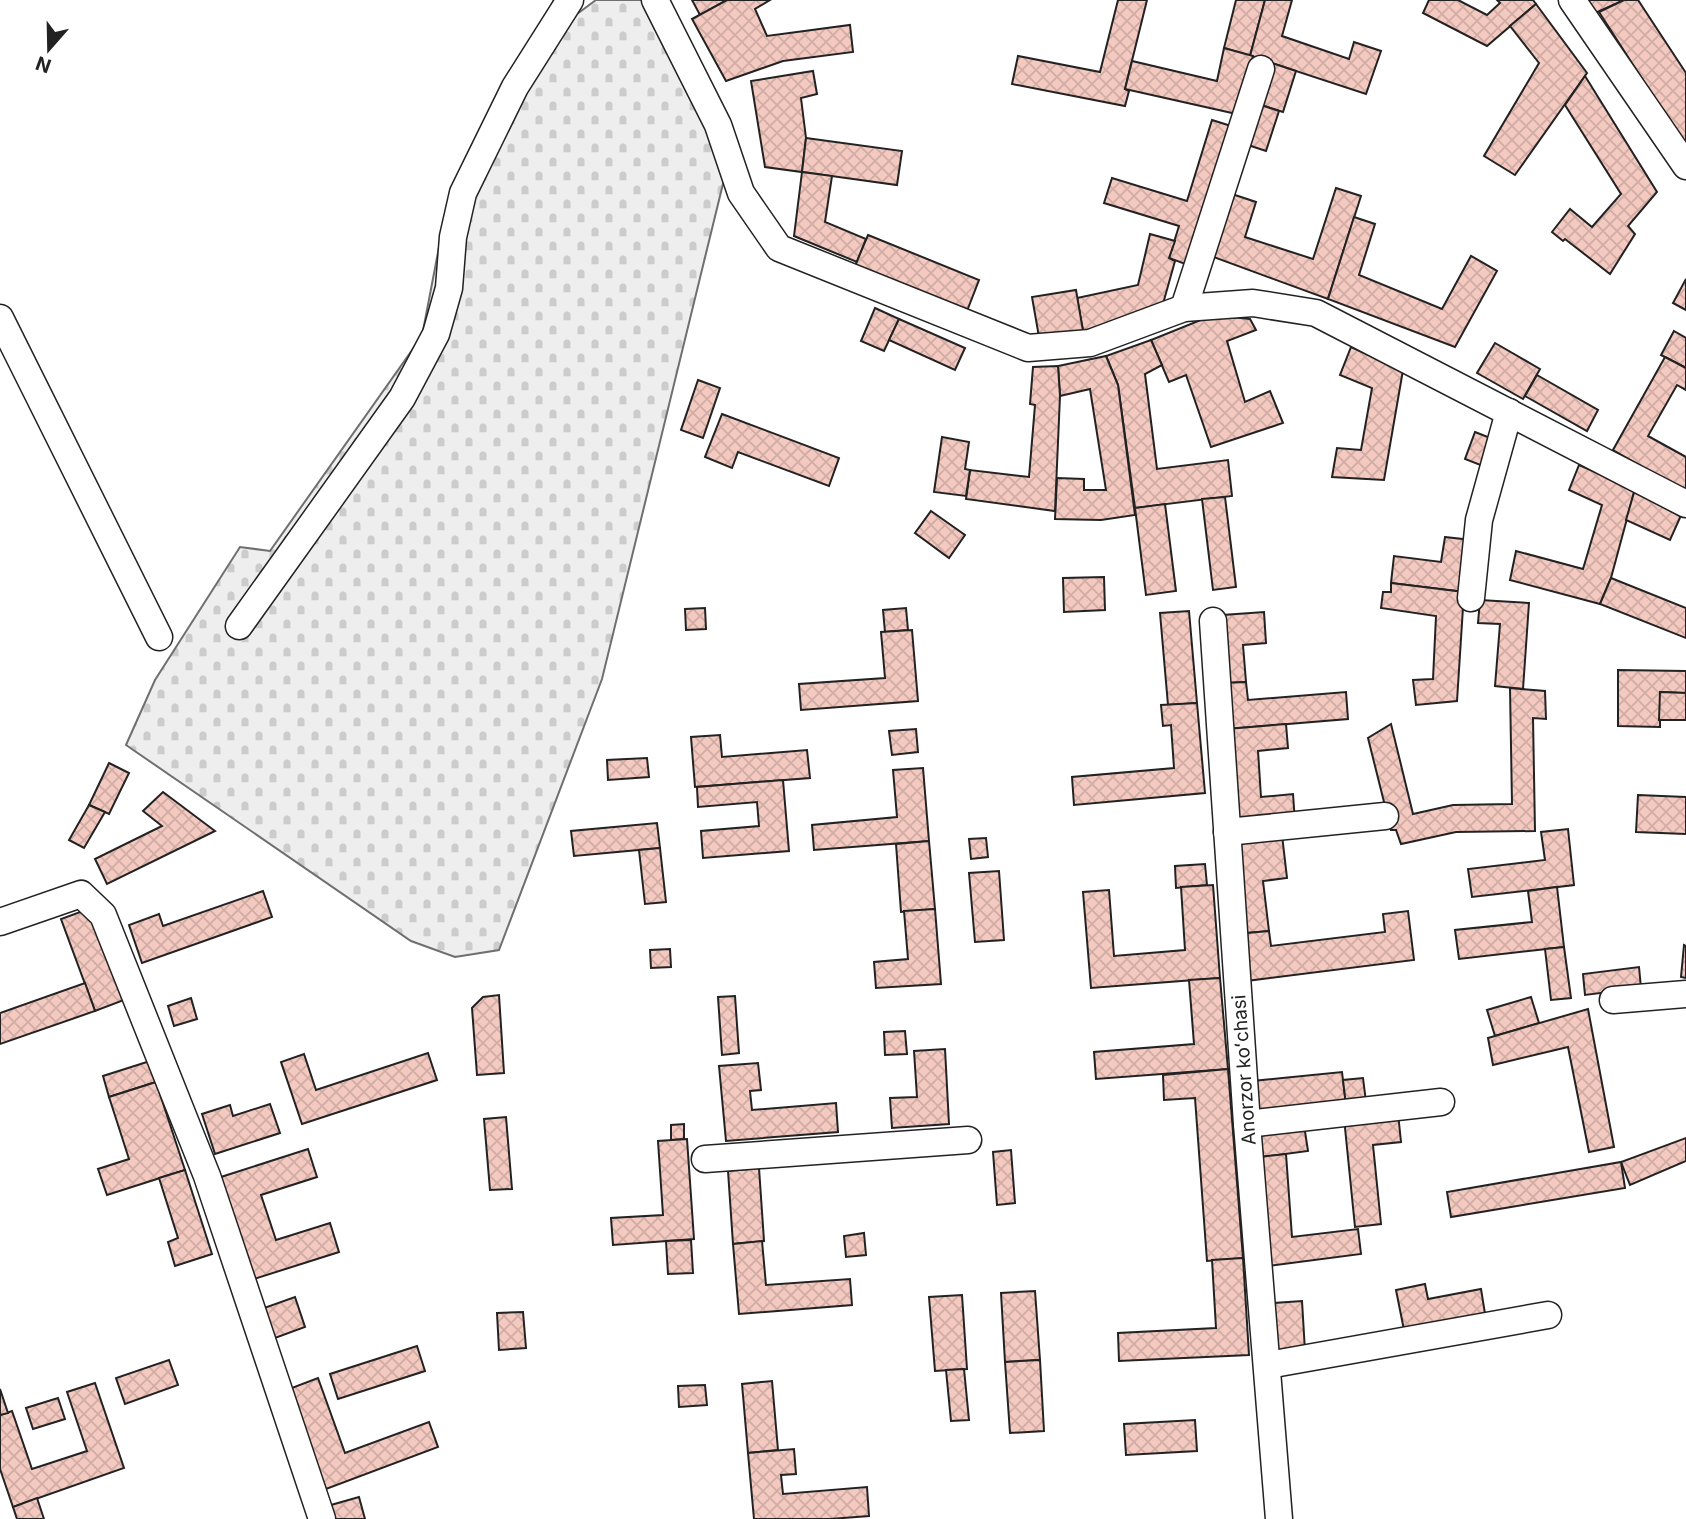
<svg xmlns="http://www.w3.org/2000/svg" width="1686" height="1519" viewBox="0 0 1686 1519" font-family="Inter,sans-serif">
	<defs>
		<pattern id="cemetery-stones" width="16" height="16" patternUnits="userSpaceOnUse" patternTransform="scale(1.75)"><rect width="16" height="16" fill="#eee"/><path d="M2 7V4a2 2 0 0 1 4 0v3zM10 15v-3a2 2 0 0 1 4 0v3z" fill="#ccc"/></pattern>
		<pattern id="building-cross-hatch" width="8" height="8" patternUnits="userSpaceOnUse" patternTransform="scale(1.75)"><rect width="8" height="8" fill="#f3c9c0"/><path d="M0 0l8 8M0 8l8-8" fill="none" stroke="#d0aca5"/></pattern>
	</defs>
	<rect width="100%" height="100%" fill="#fff"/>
	<path fill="url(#cemetery-stones)" stroke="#6f6f6f" stroke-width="2" d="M554,0H561L577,14L596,0H655L731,151L602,679L499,950L455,957L411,941L126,745L155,680L240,547L270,551L422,336L444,221Z"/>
	<g fill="url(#building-cross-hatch)" stroke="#222" stroke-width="2">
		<path d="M692,0H727L700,15Z"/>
		<path d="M727,0H770L755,9L767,36L850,25L853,52L783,61L726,81L692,19Z"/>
		<path d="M1118,0H1147L1125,89L1129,91L1125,106L1012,84L1018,56L1100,72Z"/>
		<path d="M1236,0H1265L1250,56L1224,48Z"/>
		<path d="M1265,0H1292L1282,36L1349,59L1354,42L1381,51L1366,94L1250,56Z"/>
		<path d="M1429,0H1458L1487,15L1500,3L1497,0H1533L1536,4L1487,46L1423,13Z"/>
		<path d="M1582,0H1624L1591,15Z"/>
		<path d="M1624,0H1638L1686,73V147L1599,12Z"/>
		<path d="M1536,4L1587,73L1515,175L1484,156L1539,63L1510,26Z"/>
		<path d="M1224,48L1253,56L1241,115L1125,89L1132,61L1217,81Z"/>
		<path d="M1272,63L1296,71L1283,112L1258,104Z"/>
		<path d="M813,71L817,94L801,98L806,138L802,172L765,167L751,81Z"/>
		<path d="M1585,76L1657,192L1628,226L1635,234L1610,274L1565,239L1563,241L1552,232L1570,209L1592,227L1621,194L1565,105Z"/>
		<path d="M1258,104L1279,111L1266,151L1245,144Z"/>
		<path d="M1212,120L1231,126L1188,265L1169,258L1179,226L1104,203L1112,178L1187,201Z"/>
		<path d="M806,138L902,151L897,185L802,172Z"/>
		<path d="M802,172L832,176L825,222L866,239L857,262L794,236Z"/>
		<path d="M1336,188L1361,196L1328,299L1208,255L1229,193L1256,202L1245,237L1313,259Z"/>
		<path d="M1354,217L1375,224L1359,275L1442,309L1471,256L1497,271L1455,347L1328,299Z"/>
		<path d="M1150,234L1175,241L1169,258L1175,261L1161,311L1083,331L1077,298L1138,285Z"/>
		<path d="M868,235L979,280L967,311L855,266Z"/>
		<path d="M1686,279V310L1673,303Z"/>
		<path d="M1076,290L1083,331L1039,337L1032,297Z"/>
		<path d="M875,308L899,319L884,351L861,341Z"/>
		<path d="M1213,315L1250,319L1256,330L1227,341L1245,402L1270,391L1283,423L1211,447L1186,375L1169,382L1151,340Z"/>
		<path d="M899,319L965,348L955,370L889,340Z"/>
		<path d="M1674,331L1686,338V368L1661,355Z"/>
		<path d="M1151,340L1162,365L1145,374L1157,469L1228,460L1232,496L1135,508L1118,385L1106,356Z"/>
		<path d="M1495,343L1540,369L1523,399L1477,373Z"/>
		<path d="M1351,347L1403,370L1384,480L1332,477L1337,448L1361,450L1372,388L1340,375Z"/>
		<path d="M1106,356L1118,385L1135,515L1101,520L1055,519L1057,478L1084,479V490H1106L1090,389L1060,396L1058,366Z"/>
		<path d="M1665,357L1686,368V390L1677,385L1648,436L1686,457V492L1613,450Z"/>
		<path d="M1058,366L1060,396L1055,511L966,499L970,470L1029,477L1035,405L1030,404L1033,367Z"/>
		<path d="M1537,375L1598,410L1587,431L1525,396Z"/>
		<path d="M698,380L720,388L703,438L681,430Z"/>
		<path d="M722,414L839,458L829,486L738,452L732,468L705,457Z"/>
		<path d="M1475,432L1498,441L1488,468L1465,459Z"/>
		<path d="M942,437L969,442L965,469L970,470L966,496L934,492Z"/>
		<path d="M1579,465L1635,489L1611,578L1600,604L1510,580L1516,551L1583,569L1602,505L1569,490Z"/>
		<path d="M1635,489L1683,511L1670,540L1626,520Z"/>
		<path d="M1225,497L1236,587L1213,590L1202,499Z"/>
		<path d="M1165,504L1176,591L1146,595L1135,508Z"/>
		<path d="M931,511L965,535L949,558L915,533Z"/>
		<path d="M1445,537L1471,540L1464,592L1391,583L1394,556L1441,562Z"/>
		<path d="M1104,577L1105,610L1064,612L1063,578Z"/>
		<path d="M1611,578L1686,608V638L1600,604Z"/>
		<path d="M1391,583L1464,592L1457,701L1416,705L1413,680L1433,679L1436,616L1381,608L1383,592H1391Z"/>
		<path d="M1480,600L1529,603L1523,689L1495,686L1500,624L1478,623Z"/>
		<path d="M705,608L706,629L686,630L685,609Z"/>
		<path d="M906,608L908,630L885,632L883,610Z"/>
		<path d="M1189,611L1197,703L1168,705L1160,613Z"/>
		<path d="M1264,612L1266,643L1243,645L1246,682L1228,683L1223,615Z"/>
		<path d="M912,630L918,701L801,710L799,684L885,678L881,632Z"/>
		<path d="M1618,670L1686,671V693L1660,692V727L1618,726Z"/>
		<path d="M1246,682L1248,700L1346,692L1348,719L1227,729L1223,683Z"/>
		<path d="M1510,688L1545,691L1546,719L1533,718L1535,831L1456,832L1401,844L1396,830H1391L1368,738L1391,724L1413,814L1453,805L1512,804Z"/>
		<path d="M1660,692L1686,693V720H1659Z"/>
		<path d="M1197,703L1205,793L1074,805L1072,777L1174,768L1171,725L1163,726L1161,705Z"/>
		<path d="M1286,724L1288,748L1258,751L1261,797L1293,794L1295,822L1235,826L1227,729Z"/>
		<path d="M916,729L918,752L892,755L889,731Z"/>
		<path d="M720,735L722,757L807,750L810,778L695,787L691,737Z"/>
		<path d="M647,758L649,777L608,780L607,760Z"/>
		<path d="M109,763L129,773L109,814L89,805Z"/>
		<path d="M923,768L929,841L814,850L812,825L897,817L893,770Z"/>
		<path d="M783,780L789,851L703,858L701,831L759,826L757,802L698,807L697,787Z"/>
		<path d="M163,792L215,831L107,884L95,859L162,826L143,811Z"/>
		<path d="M1638,795L1686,797V834L1636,832Z"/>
		<path d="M89,805L105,812L84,848L69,840Z"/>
		<path d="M657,823L660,848L574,856L571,831Z"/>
		<path d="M1568,829L1574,885L1472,897L1468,869L1545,860L1541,832Z"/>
		<path d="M1282,835L1287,878L1263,881L1269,931L1247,933L1236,840Z"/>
		<path d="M986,838L988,857L971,859L969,839Z"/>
		<path d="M929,841L935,909L901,912L896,844Z"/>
		<path d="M660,848L666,902L645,904L639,850Z"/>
		<path d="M1205,864L1207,885L1176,888L1175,866Z"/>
		<path d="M999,871L1004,940L975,942L969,873Z"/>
		<path d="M1213,885L1220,978L1091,988L1083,892L1109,890L1114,956L1185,950L1181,887Z"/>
		<path d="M1557,887L1564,947L1459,959L1455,930L1532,922L1528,891Z"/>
		<path d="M263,891L272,917L142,963L129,925L159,914L163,926Z"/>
		<path d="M91,908L124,1000L95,1011L61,919Z"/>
		<path d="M935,909L941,984L876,988L874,962L908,959L904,911Z"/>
		<path d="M1408,911L1414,960L1246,981L1247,933L1269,931L1271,946L1385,932L1383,914Z"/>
		<path d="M1684,945L1686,946V978L1681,977Z"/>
		<path d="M1564,947L1571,998L1551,1000L1545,949Z"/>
		<path d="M670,949L671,967L651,968L650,950Z"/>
		<path d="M1639,967L1641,988L1585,995L1583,974Z"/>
		<path d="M1220,978L1228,1069L1096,1079L1094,1052L1194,1044L1189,980Z"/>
		<path d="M85,983L95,1011L0,1044V1013Z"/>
		<path d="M499,995L504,1073L477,1075L472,1008L483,997Z"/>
		<path d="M735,996L739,1053L722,1055L718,997Z"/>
		<path d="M1531,997L1539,1023L1495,1036L1487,1010Z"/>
		<path d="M191,998L197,1019L174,1026L168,1006Z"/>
		<path d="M1588,1009L1614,1147L1589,1152L1568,1047L1493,1065L1488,1038Z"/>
		<path d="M905,1031L907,1054L885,1055L884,1032Z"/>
		<path d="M945,1049L949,1124L892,1128L890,1098L917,1097L914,1051Z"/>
		<path d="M428,1053L437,1080L302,1124L281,1062L304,1054L316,1090Z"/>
		<path d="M150,1061L156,1082L109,1097L103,1076Z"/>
		<path d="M758,1063L761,1090L750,1091L752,1110L836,1103L838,1132L726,1141L719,1066Z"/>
		<path d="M1228,1069L1243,1258L1207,1261L1195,1098L1164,1100L1163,1075Z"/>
		<path d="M1342,1072L1346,1105L1257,1119L1253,1081Z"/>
		<path d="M1363,1078L1366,1102L1346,1105L1343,1080Z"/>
		<path d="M156,1082L185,1170L107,1195L98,1169L129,1159L109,1097Z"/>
		<path d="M270,1104L280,1133L215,1154L202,1114L230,1105L233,1116Z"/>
		<path d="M1398,1113L1401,1142L1373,1145L1381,1224L1355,1227L1344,1118Z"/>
		<path d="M506,1117L512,1189L490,1190L484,1119Z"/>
		<path d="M684,1124V1139L671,1140V1125Z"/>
		<path d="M1304,1125L1308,1151L1263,1157L1260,1131Z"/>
		<path d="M1686,1138V1161L1630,1185L1621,1162Z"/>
		<path d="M687,1139L694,1239L613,1245L611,1218L663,1215L658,1141Z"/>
		<path d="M308,1149L317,1177L261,1195L276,1240L330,1223L339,1252L254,1279L221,1177Z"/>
		<path d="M1011,1150L1015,1203L997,1205L993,1152Z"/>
		<path d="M1286,1154L1292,1237L1358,1229L1361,1254L1268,1266L1259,1157Z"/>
		<path d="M1621,1162L1625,1188L1451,1217L1447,1192Z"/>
		<path d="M759,1168L764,1241L733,1244L728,1171Z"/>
		<path d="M185,1170L212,1254L175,1266L168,1242L178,1238L159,1178Z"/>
		<path d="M864,1233L866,1255L846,1257L844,1236Z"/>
		<path d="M691,1240L693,1273L668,1274L666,1241Z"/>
		<path d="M762,1241L766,1285L850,1279L852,1305L739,1314L733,1244Z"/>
		<path d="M1243,1258L1249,1355L1119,1361L1118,1333L1216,1328L1212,1260Z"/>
		<path d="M1425,1284L1428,1299L1481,1289L1486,1320L1405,1335L1396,1290Z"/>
		<path d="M1035,1291L1040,1360L1005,1362L1001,1293Z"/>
		<path d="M962,1295L967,1369L935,1371L929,1297Z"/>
		<path d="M295,1297L305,1327L275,1338L264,1308Z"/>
		<path d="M1302,1301L1305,1351L1278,1353L1274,1303Z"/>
		<path d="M523,1312L526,1348L499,1350L497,1313Z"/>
		<path d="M417,1346L425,1371L338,1399L330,1374Z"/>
		<path d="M169,1360L178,1385L125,1404L116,1378Z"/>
		<path d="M1040,1360L1044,1431L1010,1433L1005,1362Z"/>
		<path d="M964,1369L969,1420L951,1421L946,1370Z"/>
		<path d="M318,1378L345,1453L429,1422L438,1447L326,1489L289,1389Z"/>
		<path d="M772,1381L778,1450L748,1453L742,1384Z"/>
		<path d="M95,1383L124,1468L13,1507L0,1469V1415L12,1411L32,1469L87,1451L67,1392Z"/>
		<path d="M705,1385L707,1405L679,1407L678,1386Z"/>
		<path d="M0,1389L8,1413L0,1415Z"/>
		<path d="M58,1398L65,1419L33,1429L26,1408Z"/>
		<path d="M1195,1420L1197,1451L1126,1455L1124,1424Z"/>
		<path d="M794,1449L796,1474L781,1475L783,1494L867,1487L869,1516L830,1519H754L748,1453Z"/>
		<path d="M359,1497L365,1519H335L331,1505Z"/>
		<path d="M37,1498L44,1519H17L13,1507Z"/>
	</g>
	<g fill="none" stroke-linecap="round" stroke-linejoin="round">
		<g stroke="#222" stroke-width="29">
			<g id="street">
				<path d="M655,0L718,125L741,193L779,248L1028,348L1090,343L1184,308L1253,303L1316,313L1686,504"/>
				<path d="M1572,0L1686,166"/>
				<path d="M1184,308L1261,69"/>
				<path d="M0,318L159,637"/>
				<path d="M1471,598L1479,520L1509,412"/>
				<path d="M1213,621L1247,1124L1279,1519"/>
				<path d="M239,626L402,398L436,334L449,288L453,237L463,193L515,87L570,0"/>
				<path d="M1227,832L1385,816"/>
				<path d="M0,922L81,894L103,915L207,1176L322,1519"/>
				<path d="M1613,1000L1686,994"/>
				<path d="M1247,1124L1441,1102"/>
				<path d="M705,1159L968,1140"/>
				<path d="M1268,1365L1548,1315"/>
			</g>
		</g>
		<use href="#street" stroke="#fff" stroke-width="26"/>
	</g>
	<g text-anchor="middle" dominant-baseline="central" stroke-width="5" stroke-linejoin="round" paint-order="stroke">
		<g font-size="19" fill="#222" stroke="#fff">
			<text transform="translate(1244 1070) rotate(-94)">Anorzor koʻchasi</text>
		</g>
	</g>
	<g transform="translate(49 49) rotate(200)" stroke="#ffffff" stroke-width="5" paint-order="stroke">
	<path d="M0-5L12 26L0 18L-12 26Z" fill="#222222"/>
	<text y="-10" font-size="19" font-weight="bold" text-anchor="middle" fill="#222222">N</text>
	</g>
</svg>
